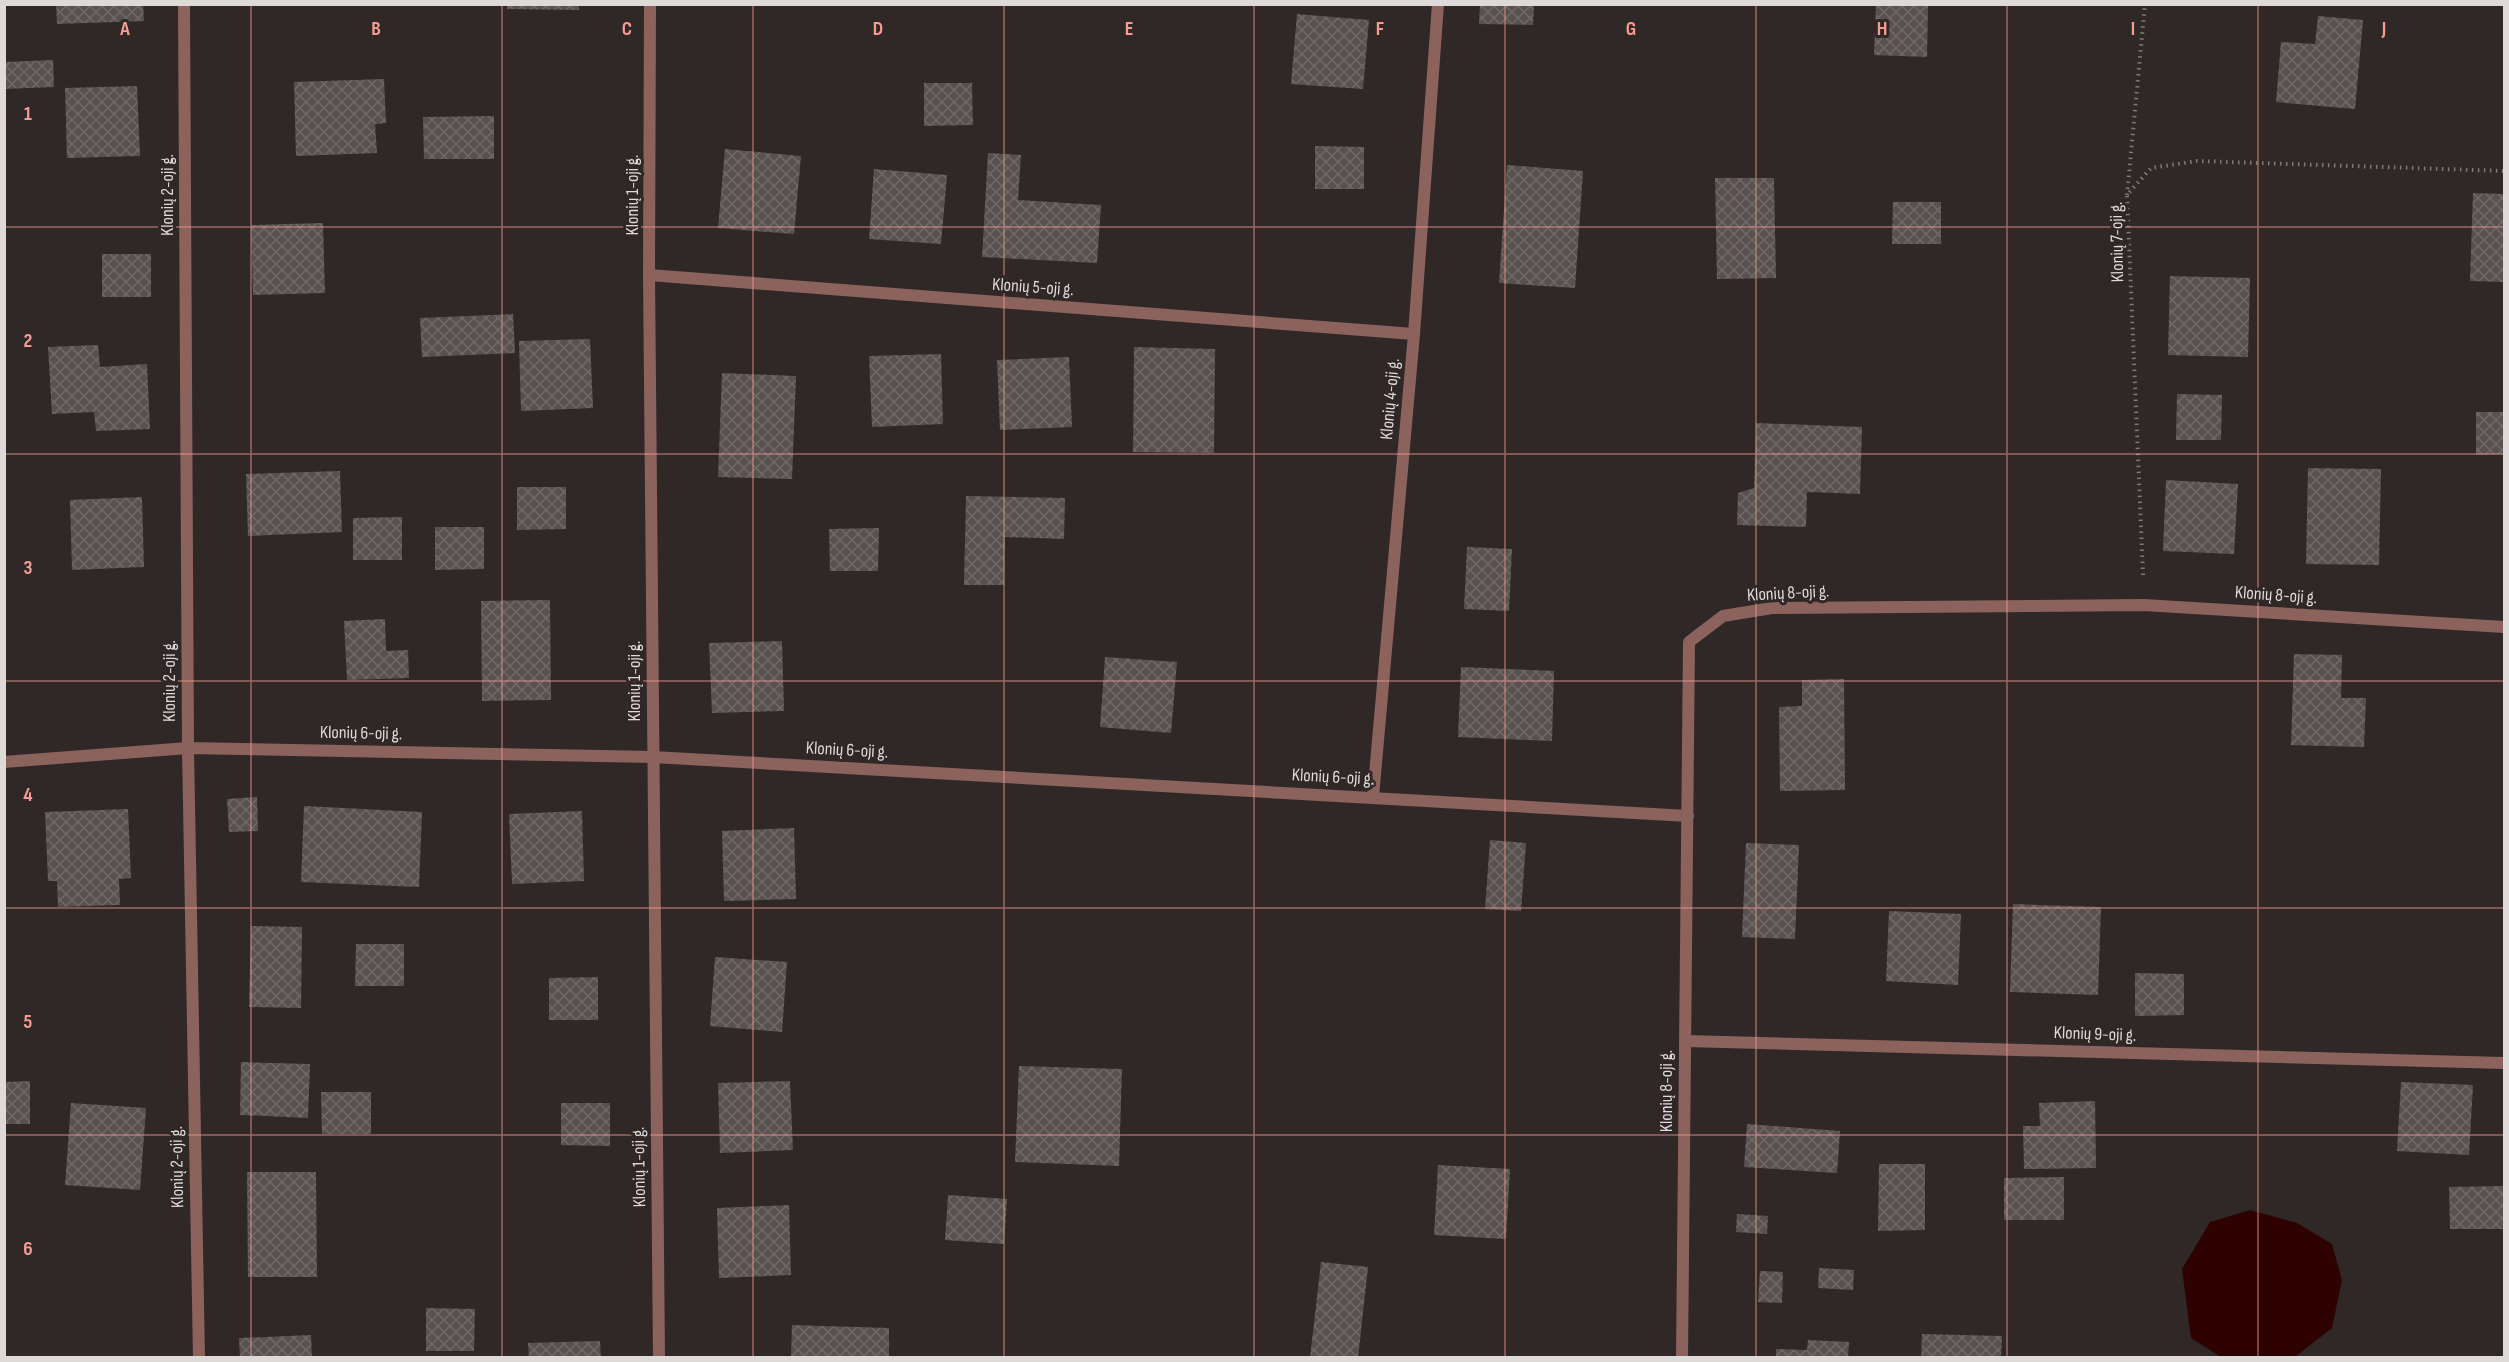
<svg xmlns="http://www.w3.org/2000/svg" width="2509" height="1362" viewBox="0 0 2509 1362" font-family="'Sofia Sans Condensed',sans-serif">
	<defs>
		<pattern id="building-cross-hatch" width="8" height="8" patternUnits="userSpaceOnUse" patternTransform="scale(1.5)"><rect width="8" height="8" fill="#595150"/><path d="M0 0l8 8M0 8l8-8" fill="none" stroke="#706969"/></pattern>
	</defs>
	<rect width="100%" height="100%" fill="#2f2827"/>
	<path fill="#2f0202" d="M2250,1210L2297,1223L2332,1244L2342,1280L2332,1328L2295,1357H2221L2191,1338L2182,1269L2210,1222Z"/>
	<g fill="url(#building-cross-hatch)">
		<path d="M56,4H143L144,21L57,24Z"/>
		<path d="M507,4H579V10L507,9Z"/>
		<path d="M1480,4H1534L1533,25L1479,24Z"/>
		<path d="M1876,4H1928L1927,57L1874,55Z"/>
		<path d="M1297,14L1369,20L1363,89L1291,84Z"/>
		<path d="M2318,16L2363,20L2355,109L2276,102L2281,42L2315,44Z"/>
		<path d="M53,60L54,87L4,89V62Z"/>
		<path d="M384,79L386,123L375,124L377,153L296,156L294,82Z"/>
		<path d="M924,83H972L973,125L924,126Z"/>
		<path d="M137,86L140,156L67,158L65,88Z"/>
		<path d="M494,116V159H424L423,117Z"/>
		<path d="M1315,146L1364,147V189H1315Z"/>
		<path d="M725,149L801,156L794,234L718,228Z"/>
		<path d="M988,153L1021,155L1018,200L1101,205L1097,263L982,257Z"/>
		<path d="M1507,165L1583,171L1575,288L1499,283Z"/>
		<path d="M874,169L947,175L941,244L869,239Z"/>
		<path d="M1715,178H1774L1776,278L1717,279Z"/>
		<path d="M2473,193L2504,194V282L2470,281Z"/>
		<path d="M1893,202H1941V244H1892Z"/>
		<path d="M323,223L325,293L253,295L251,225Z"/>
		<rect x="102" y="254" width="49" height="43"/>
		<path d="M2170,276L2250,278L2248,357L2168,355Z"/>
		<path d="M513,314L515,353L422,357L420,318Z"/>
		<path d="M590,339L593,408L521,411L519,341Z"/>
		<path d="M98,345L100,367L147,364L150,429L96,431L94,412L52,414L48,347Z"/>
		<path d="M1134,347L1215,349L1214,453L1133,452Z"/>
		<path d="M941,354L943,424L872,427L869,356Z"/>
		<path d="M1069,357L1072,427L1000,430L997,360Z"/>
		<path d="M722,373L796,376L792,479L718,477Z"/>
		<path d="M2177,394L2222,395L2221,440H2176Z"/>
		<path d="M2476,412H2504V454L2476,455Z"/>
		<path d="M1756,423L1862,427L1860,494L1807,492L1806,527L1737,525L1738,493L1754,488Z"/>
		<path d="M2308,468L2381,469L2379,565L2306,564Z"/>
		<path d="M340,471L342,532L248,536L246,474Z"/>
		<path d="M2166,480L2238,484L2234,554L2163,551Z"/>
		<path d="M517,487H566V529L517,530Z"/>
		<path d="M966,496L1065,498L1064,539L1005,537L1004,585H964Z"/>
		<path d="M142,497L144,567L72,570L70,500Z"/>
		<path d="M402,517V560H353V518Z"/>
		<path d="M435,527H484V569L435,570Z"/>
		<path d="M879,528L878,571H830L829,529Z"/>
		<path d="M1467,547L1512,549L1509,611L1464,609Z"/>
		<path d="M550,600L551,700L482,701L481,601Z"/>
		<path d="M385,619L386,651L408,650L409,678L347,680L344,621Z"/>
		<path d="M782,641L784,711L712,713L709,643Z"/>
		<path d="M2294,654L2342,655L2341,698H2366L2364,747L2291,745Z"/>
		<path d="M1105,657L1177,662L1171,733L1100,727Z"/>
		<path d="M1461,667L1554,671L1552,741L1458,737Z"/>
		<path d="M1844,679L1845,790L1780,791L1779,707L1802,706V680Z"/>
		<path d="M257,797L258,831L229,832L227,799Z"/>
		<path d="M304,806L422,812L419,887L301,882Z"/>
		<path d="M128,809L131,878L119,879L120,905L58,907L57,881H48L45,812Z"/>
		<path d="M582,811L584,881L512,884L509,814Z"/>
		<path d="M794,828L796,899L724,901L722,831Z"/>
		<path d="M1490,840L1526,843L1521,911L1485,909Z"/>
		<path d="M1746,843L1799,845L1795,939L1742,937Z"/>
		<path d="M2013,904L2101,907L2098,995L2010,992Z"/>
		<path d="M1889,911L1961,914L1958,985L1886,981Z"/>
		<path d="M251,926L302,927L301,1008L249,1007Z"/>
		<path d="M356,944H404V986H355Z"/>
		<path d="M715,957L787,962L782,1032L710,1026Z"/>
		<path d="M2135,973L2184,974V1015L2135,1016Z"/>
		<path d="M598,977V1020H549V978Z"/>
		<path d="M241,1062L310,1064L308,1118L240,1115Z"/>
		<path d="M1019,1066L1122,1069L1119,1166L1015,1162Z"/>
		<path d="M30,1081V1124H4V1082Z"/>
		<path d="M790,1081L793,1150L720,1153L718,1083Z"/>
		<path d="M2401,1082L2473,1085L2469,1155L2397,1151Z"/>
		<path d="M321,1092H371V1134H322Z"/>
		<path d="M2095,1101L2096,1168L2024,1169L2023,1126H2040L2039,1103Z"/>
		<path d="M71,1103L146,1108L140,1190L65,1185Z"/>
		<path d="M561,1103H610V1146L561,1145Z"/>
		<path d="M1747,1124L1840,1131L1837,1173L1744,1167Z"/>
		<path d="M1879,1164H1925V1230L1878,1231Z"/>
		<path d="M1438,1165L1510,1169L1506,1239L1434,1235Z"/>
		<path d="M247,1172H316L317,1277H248Z"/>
		<path d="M2064,1177V1220H2004V1178Z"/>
		<path d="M2504,1186V1229H2450L2449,1187Z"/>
		<path d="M948,1195L1007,1199L1004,1244L945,1240Z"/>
		<path d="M789,1205L791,1275L719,1278L717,1208Z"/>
		<path d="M1737,1214L1768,1216L1767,1234L1736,1232Z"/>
		<path d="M1321,1262L1368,1267L1358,1358H1310Z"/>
		<path d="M1819,1268L1854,1270L1853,1290L1818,1288Z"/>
		<path d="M1760,1271L1783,1272L1782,1303L1758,1302Z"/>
		<path d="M426,1308L475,1309L474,1351H426Z"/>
		<path d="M792,1325L889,1328V1358H791Z"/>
		<path d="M1922,1334L2002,1336L2001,1358H1921Z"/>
		<path d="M311,1335L312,1358H240L239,1338Z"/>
		<path d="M1808,1340L1849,1342L1848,1358H1776V1349L1807,1350Z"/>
		<path d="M600,1341L601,1358H529L528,1343Z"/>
	</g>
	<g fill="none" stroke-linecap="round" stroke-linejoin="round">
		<g stroke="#7f7978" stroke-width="4" stroke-dasharray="1.5 4.5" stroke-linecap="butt">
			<path d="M2127,195L2145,4"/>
			<path d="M2143,575L2127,195L2151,168L2197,161L2504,171"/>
		</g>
		<g stroke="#8c625d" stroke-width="12">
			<path d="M184,4L188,748L199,1358"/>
			<path d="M650,4L649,275L659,1358"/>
			<path d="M649,275L1414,334"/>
			<path d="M4,762L188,748L653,757L1688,816"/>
			<path d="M1373,797L1414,334L1438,4"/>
			<path d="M1685,1041L2504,1063"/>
			<path d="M1682,1358L1689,642L1723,616L1772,608L2144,605L2504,627"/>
		</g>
	</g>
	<path fill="none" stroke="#f59c92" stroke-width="1.5" stroke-opacity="0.55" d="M251,4V1358M502,4V1358M753,4V1358M1004,4V1358M1254,4V1358M1505,4V1358M1756,4V1358M2007,4V1358M2258,4V1358M4,227H2504M4,454H2504M4,681H2504M4,908H2504M4,1135H2504"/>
	<g text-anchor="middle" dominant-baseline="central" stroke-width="6" stroke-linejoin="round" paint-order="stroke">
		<g font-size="18" fill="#dedad9" stroke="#2f2827">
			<text transform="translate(167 195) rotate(-90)">Klonių 2-oji g.</text>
			<text transform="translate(632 195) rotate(-90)">Klonių 1-oji g.</text>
			<text transform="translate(2117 242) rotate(-91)">Klonių 7-oji g.</text>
			<text transform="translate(1033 287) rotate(4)">Klonių 5-oji g.</text>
			<text transform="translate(1390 399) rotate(-85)">Klonių 4-oji g.</text>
			<text transform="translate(1788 593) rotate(-3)">Klonių 8-oji g.</text>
			<text transform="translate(2276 595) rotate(4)">Klonių 8-oji g.</text>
			<text transform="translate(169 681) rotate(-90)">Klonių 2-oji g.</text>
			<text transform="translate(634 681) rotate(-90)">Klonių 1-oji g.</text>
			<text transform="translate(361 733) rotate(1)">Klonių 6-oji g.</text>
			<text transform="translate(847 750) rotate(3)">Klonių 6-oji g.</text>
			<text transform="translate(1333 777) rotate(3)">Klonių 6-oji g.</text>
			<text transform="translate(2095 1034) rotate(2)">Klonių 9-oji g.</text>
			<text transform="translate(1666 1091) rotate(-90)">Klonių 8-oji g.</text>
			<text transform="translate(177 1167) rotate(-91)">Klonių 2-oji g.</text>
			<text transform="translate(639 1167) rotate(-91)">Klonių 1-oji g.</text>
		</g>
	</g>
	<g font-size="20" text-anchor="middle" font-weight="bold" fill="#f59c92" stroke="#2f2827" stroke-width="6" stroke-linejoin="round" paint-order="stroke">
		<text x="125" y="35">A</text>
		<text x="376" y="35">B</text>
		<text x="627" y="35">C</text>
		<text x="878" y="35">D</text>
		<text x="1129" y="35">E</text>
		<text x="1380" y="35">F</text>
		<text x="1631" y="35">G</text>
		<text x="1882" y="35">H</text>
		<text x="2133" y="35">I</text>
		<text x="2384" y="35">J</text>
		<text x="28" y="120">1</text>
		<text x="28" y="347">2</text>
		<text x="28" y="574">3</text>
		<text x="28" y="801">4</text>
		<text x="28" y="1028">5</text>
		<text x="28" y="1255">6</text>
	</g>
	<rect width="2509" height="1362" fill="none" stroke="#dedad9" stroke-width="12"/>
</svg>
